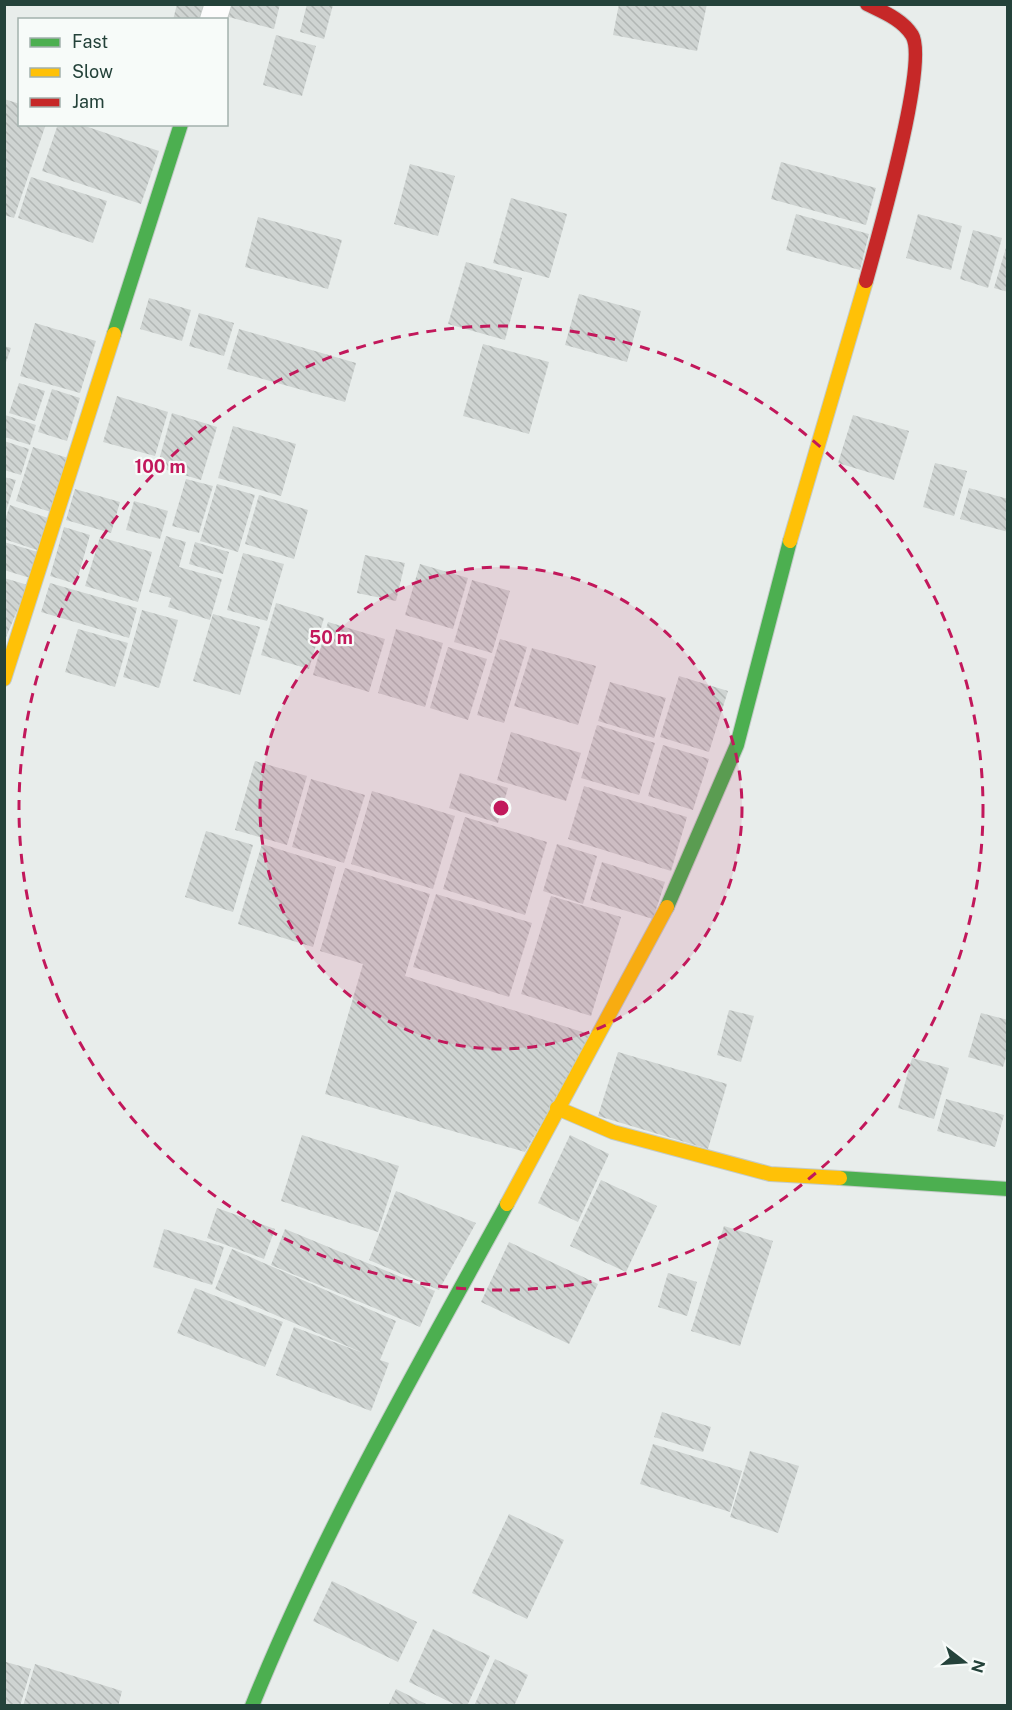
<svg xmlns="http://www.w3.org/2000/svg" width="1012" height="1710" viewBox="0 0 1012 1710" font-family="'Public Sans',sans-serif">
	<defs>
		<pattern id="building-back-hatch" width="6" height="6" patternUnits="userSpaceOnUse" patternTransform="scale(1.5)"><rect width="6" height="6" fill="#cfd4d2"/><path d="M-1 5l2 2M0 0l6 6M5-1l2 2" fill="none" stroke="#b2b7b5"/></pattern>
	</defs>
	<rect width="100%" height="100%" fill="#e8edeb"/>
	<g fill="url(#building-back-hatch)">
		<path d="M177,4H212L208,20H173Z"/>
		<path d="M228,4H280L274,29L225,16Z"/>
		<path d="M307,4L333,5L324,39L300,32Z"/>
		<path d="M619,4H707L697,51L613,35Z"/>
		<path d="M276,35L316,46L302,96L263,85Z"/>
		<path d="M4,99L20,104V124H46L14,218L4,215Z"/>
		<path d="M58,124H79L159,151L141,204L42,171Z"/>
		<path d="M781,162L876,188L866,225L771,199Z"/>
		<path d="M410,164L455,176L438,236L394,224Z"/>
		<path d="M31,177L107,201L93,243L18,218Z"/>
		<path d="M511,198L567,214L549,278L493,263Z"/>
		<path d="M796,214L869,234L860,270L786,250Z"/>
		<path d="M918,214L962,226L951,270L906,258Z"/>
		<path d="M258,217L342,240L328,289L245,267Z"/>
		<path d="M973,230L1002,238L988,288L960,279Z"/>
		<path d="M1008,241V292L994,288Z"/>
		<path d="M466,262L522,278L505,340L448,324Z"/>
		<path d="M579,294L641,311L627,362L565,345Z"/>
		<path d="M149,298L191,310L182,341L140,329Z"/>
		<path d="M199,313L234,323L224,356L189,346Z"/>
		<path d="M35,323L96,341L80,393L20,376Z"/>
		<path d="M239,329L356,363L345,402L227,369Z"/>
		<path d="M483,344L549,362L529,434L463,416Z"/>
		<path d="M4,346L11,348L5,365H4Z"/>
		<path d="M19,383L45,391L35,421L9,413Z"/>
		<path d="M52,389L80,398L67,441L38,432Z"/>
		<path d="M117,396L168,412L155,456L103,442Z"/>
		<path d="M172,413L217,427L201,480L157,467Z"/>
		<path d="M5,415L36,425L30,445L5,437Z"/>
		<path d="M853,415L909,431L894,480L838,463Z"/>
		<path d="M233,426L296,444L281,496L218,478Z"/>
		<path d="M4,441L29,449L21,475L4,470Z"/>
		<path d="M33,447L68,458L51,512L16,501Z"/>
		<path d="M935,463L967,471L954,516L923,507Z"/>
		<path d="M4,477L16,480L5,514H4Z"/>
		<path d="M186,479L213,486L199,533L172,526Z"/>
		<path d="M217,484L255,495L238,552L200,541Z"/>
		<path d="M969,488L1008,499V532L960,519Z"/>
		<path d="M75,489L120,502L111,533L66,520Z"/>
		<path d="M259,495L308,510L294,559L245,544Z"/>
		<path d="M134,501L168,511L160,539L126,530Z"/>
		<path d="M10,505L48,518L37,550L4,539V523Z"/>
		<path d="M64,527L90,535L76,584L50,576Z"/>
		<path d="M166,536L186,542L179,567L222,579L210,620L168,607L171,598L149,592Z"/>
		<path d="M100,537L152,552L138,602L85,586Z"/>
		<path d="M4,542L38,552L30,578L4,570Z"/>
		<path d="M195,542L229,552L223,574L189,564Z"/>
		<path d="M243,553L284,564L267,621L227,610Z"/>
		<path d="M365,555L405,563L396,601L357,593Z"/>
		<path d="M420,564L468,578L453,629L405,615Z"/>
		<path d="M4,578L28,585L4,642Z"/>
		<path d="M472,580L510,591L492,653L454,642Z"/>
		<path d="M50,583L137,608L129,638L41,612Z"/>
		<path d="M276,603L324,618L309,669L261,655Z"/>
		<path d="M142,610L178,620L159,688L123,677Z"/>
		<path d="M213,614L260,627L240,695L193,681Z"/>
		<path d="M328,622L385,639L369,692L313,675Z"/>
		<path d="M78,629L128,643L115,687L65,672Z"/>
		<path d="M396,629L443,643L425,707L378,693Z"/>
		<path d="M500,639L527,647L504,723L477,715Z"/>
		<path d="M448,647L487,659L468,720L430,708Z"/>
		<path d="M532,648L596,666L578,725L514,706Z"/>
		<path d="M679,676L728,691L709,752L660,737Z"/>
		<path d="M610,682L666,698L654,738L598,721Z"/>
		<path d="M597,725L655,743L639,795L581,778Z"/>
		<path d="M511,732L581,753L566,801L497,780Z"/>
		<path d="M663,745L709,759L693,810L648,796Z"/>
		<path d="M255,761L307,776L287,845L235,830Z"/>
		<path d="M460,773L508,788L498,823L449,808Z"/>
		<path d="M311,779L365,795L344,863L292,847Z"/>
		<path d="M584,786L687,817L671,871L568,839Z"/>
		<path d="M372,791L455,816L433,889L351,864Z"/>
		<path d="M465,817L547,842L525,915L443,889Z"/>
		<path d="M206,831L253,845L233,912L185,897Z"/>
		<path d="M262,844L336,867L313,947L238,924Z"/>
		<path d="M557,844L597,856L583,904L543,891Z"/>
		<path d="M602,862L665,882L653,919L590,900Z"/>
		<path d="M345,868L430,894L405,976L592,1035L525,1152L325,1094L363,964L320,951Z"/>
		<path d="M436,894L532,923L509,997L413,967Z"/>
		<path d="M551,896L621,917L591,1016L521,994Z"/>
		<path d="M729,1010L754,1016L741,1062L717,1055Z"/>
		<path d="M981,1013L1008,1020V1051L1003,1067L968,1057Z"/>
		<path d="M618,1052L727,1084L708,1149L598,1116Z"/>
		<path d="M912,1058L949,1068L934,1119L898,1108Z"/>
		<path d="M946,1099L1004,1115L995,1147L937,1131Z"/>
		<path d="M302,1135L399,1166L378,1232L281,1201Z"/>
		<path d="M570,1135L609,1154L578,1222L538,1203Z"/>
		<path d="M601,1180L657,1206L626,1272L570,1246Z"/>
		<path d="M396,1191L476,1223L439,1290L369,1260Z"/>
		<path d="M217,1208L275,1229L264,1259L207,1238Z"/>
		<path d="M724,1226L773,1241L740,1346L691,1331Z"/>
		<path d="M164,1229L224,1247L212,1285L153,1267Z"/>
		<path d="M285,1229L435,1291L420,1327L271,1265Z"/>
		<path d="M509,1242L598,1284L569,1344L481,1302Z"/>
		<path d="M232,1249L396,1321L380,1360L389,1363L371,1411L276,1375L294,1327L363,1353L215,1289Z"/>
		<path d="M668,1273L697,1282L687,1316L658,1307Z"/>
		<path d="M195,1288L283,1322L265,1367L177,1333Z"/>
		<path d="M662,1412L711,1427L703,1452L654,1437Z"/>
		<path d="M653,1444L742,1471L730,1512L640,1484Z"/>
		<path d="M750,1451L799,1466L778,1533L730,1517Z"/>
		<path d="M509,1514L564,1540L527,1619L472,1593Z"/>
		<path d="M332,1581L417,1622L398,1662L313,1621Z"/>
		<path d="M433,1629L490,1656L467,1706H458L409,1682Z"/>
		<path d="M495,1659L528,1675L514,1706H474Z"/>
		<path d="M6,1662L31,1669L20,1706H4Z"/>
		<path d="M35,1664L122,1691L118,1706H23Z"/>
		<path d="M396,1689L430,1706H388Z"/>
	</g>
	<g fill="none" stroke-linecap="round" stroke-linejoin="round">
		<g stroke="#c5cac8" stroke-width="28">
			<path id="street" d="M213,20L218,4"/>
		</g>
		<g stroke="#c3cbc8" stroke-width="16">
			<g id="fast">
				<path d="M114,334L181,124"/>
				<path d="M667,907L737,745L790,541"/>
				<path d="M840,1178L1008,1189"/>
				<path d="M252,1706C322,1532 417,1368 507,1204"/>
			</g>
		</g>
		<g stroke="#c3cbc8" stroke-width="16">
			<g id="slow">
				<path d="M790,541L866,281"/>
				<path d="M4,679L114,334"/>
				<path d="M557,1108L613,1132L770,1174L840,1178"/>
				<path d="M507,1204L667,907"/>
			</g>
		</g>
		<g stroke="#c3cbc8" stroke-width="16">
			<path id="jam" d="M866,281C876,244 929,62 912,35C902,19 883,12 867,4"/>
		</g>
		<use href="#street" stroke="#fcfcfc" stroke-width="26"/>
		<use href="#fast" stroke="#4caf50" stroke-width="14"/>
		<use href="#slow" stroke="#ffc107" stroke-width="14"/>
		<use href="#jam" stroke="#c62828" stroke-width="14"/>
	</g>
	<circle cx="501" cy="808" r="241" fill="#c2185b" fill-opacity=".12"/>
	<g fill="none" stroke="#c2185b" stroke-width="3" stroke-dasharray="10 8">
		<circle cx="501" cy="808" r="241"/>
		<circle cx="501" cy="808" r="482"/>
	</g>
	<circle cx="501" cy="808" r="9" fill="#c2185b" stroke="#f7fbf9" stroke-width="3"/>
	<g font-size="18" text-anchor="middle" font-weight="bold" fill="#c2185b" stroke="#f7fbf9" stroke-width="4.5" stroke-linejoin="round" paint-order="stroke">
		<text x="160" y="473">100 m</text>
		<text x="331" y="644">50 m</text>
	</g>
	<rect width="1012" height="1710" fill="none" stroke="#24423a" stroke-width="12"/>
	<rect x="18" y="18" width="210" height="108" fill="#f7fbf9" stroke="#a3b1ad" stroke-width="1.5"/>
	<rect x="30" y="38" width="30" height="9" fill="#4caf50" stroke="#a3b1ad" stroke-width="1.5"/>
	<text x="72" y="48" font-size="18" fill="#24423a">Fast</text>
	<rect x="30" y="68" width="30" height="9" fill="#ffc107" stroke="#a3b1ad" stroke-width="1.5"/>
	<text x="72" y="78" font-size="18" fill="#24423a">Slow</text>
	<rect x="30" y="98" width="30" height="9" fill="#c62828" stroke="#a3b1ad" stroke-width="1.5"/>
	<text x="72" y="108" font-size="18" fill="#24423a">Jam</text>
	<g transform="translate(964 1662) rotate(107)" stroke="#f7fbf9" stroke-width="4.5" paint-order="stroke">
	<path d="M0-4.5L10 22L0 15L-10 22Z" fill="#24423a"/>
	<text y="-9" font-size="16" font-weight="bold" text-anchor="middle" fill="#24423a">N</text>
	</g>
</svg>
